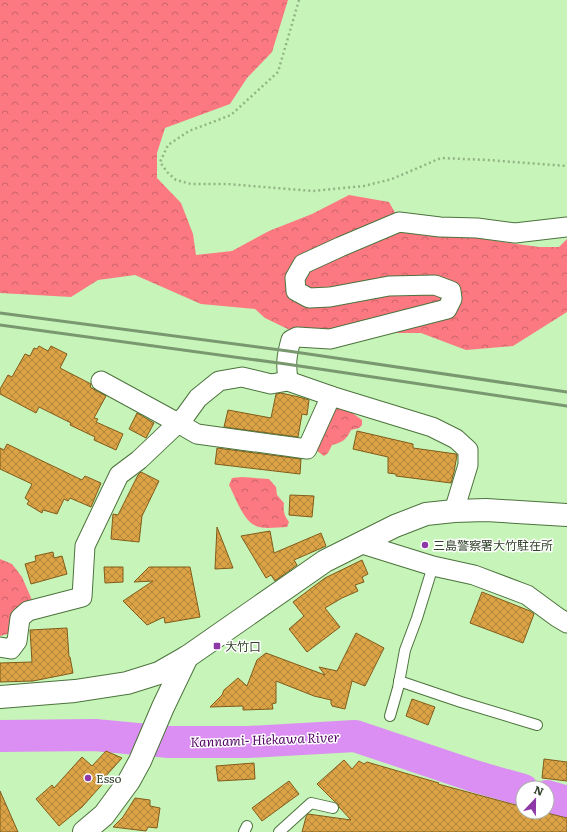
<svg xmlns="http://www.w3.org/2000/svg" width="567" height="832" viewBox="0 0 567 832" font-family="Literata,'Noto Sans JP',serif">
	<defs>
		<pattern id="forest-crowns" width="20" height="18" patternUnits="userSpaceOnUse"><rect width="20" height="18" fill="#fc7982"/><path d="M2 6a3 3 0 1 1 6 0M12 15a3 3 0 1 1 6 0" fill="none" stroke="#cc656b"/></pattern>
		<pattern id="building-cross-hatch" width="8" height="8" patternUnits="userSpaceOnUse"><rect width="8" height="8" fill="#dba345"/><path d="M0 0l8 8M0 8l8-8" fill="none" stroke="#b2863a"/></pattern>
	</defs>
	<rect width="100%" height="100%" fill="#c7f4b8"/>
	<g fill="url(#forest-crowns)">
		<path d="M0,0H288L272,52L247,78L230,104L165,128L157,153V178L181,203L193,234L196,255L232,251L269,231L312,214L349,195L389,202L398,218L460,220L489,240L539,247H559L567,239V312L513,346L466,350L421,333H296L265,318L255,309L201,304L135,275L98,280L71,297L0,293Z"/>
		<path d="M335,406C345,407 354,414 362,420V425L359,428L351,430C346,440 343,442 332,445L328,453L324,456L313,448Z"/>
		<path d="M242,477L269,479L276,487L277,495L284,503C283,510 284,516 289,522L287,527C278,527 268,529 259,527C244,524 236,498 229,485L232,478Z"/>
		<path d="M0,559L12,564L22,577L32,600L20,614L14,632L0,636Z"/>
	</g>
	<g fill="none" stroke-linecap="round" stroke-linejoin="round">
		<g stroke="#db8ff3" stroke-width="32">
			<path d="M0,736L95,735L169,742H248L355,736L474,776L523,790"/>
			<path d="M547,796L567,802"/>
		</g>
	</g>
	<g fill="url(#building-cross-hatch)" stroke="#815c1b">
		<path d="M39,346L48,351L51,346L67,354L60,368L91,384L90,387L106,396L94,418L98,419L96,422L123,434L116,450L94,440L95,437L70,425L71,423L39,407L36,413L0,394V389L8,375L12,377L25,354L30,356L34,348L37,349Z"/>
		<path d="M281,393L299,397L309,400L307,415L302,414L298,437L224,427L228,410L271,418L276,394Z"/>
		<path d="M137,413L154,423L146,438L129,429Z"/>
		<path d="M357,431L413,444V448L456,454L457,455L454,472L451,483L396,476V474L388,473V457L353,449Z"/>
		<path d="M7,444L82,480L85,476L101,483L91,507L70,498L68,501L64,499L57,514L43,510L42,513L27,504L29,501L25,498L32,484L0,469V448L4,450Z"/>
		<path d="M217,448L301,459L300,474L215,464Z"/>
		<path d="M141,472L159,481L142,516L139,542L111,539L113,514L118,515L138,475Z"/>
		<path d="M290,495L314,496L312,517L289,515Z"/>
		<path d="M217,527L233,568L215,569Z"/>
		<path d="M270,531L274,553L321,533L326,546L294,560L297,565L275,581L271,575L266,578L241,536Z"/>
		<path d="M53,552L54,558L62,556L67,574L31,584L25,564L36,561L35,556Z"/>
		<path d="M362,560L368,574L362,577L364,582L355,585L358,591L342,598L325,608L340,627L307,652L289,629L304,616L293,602L325,578Z"/>
		<path d="M104,567H123V582L105,583Z"/>
		<path d="M149,567H190L200,617L165,623L164,617L147,625L123,601L153,581L134,582Z"/>
		<path d="M482,592L530,611L534,614L523,643L470,623Z"/>
		<path d="M67,628L69,657H70L73,673L33,681L0,682V663L32,662L30,630Z"/>
		<path d="M356,633L384,648L365,686L352,681L345,709L332,706V705L331,704V700L314,696L276,681V703L272,704L273,709L243,710V706L210,707L222,695L224,690L238,678L247,686L257,660L266,653L325,675L319,667L337,671Z"/>
		<path d="M412,699L435,707L428,725L406,716Z"/>
		<path d="M106,751L122,758L105,777L107,779L82,807L59,826L36,799L52,785L54,788L82,757L92,766Z"/>
		<path d="M544,759L567,762V781L542,778Z"/>
		<path d="M344,760L352,769L359,761L364,764L367,762L439,783L438,784L523,807V812H543L567,818V832H302L306,817L308,814L351,820L339,807L338,804L334,801L317,784Z"/>
		<path d="M254,763L255,779L218,781L216,766Z"/>
		<path d="M289,781L299,794L262,821L252,808Z"/>
		<path d="M0,791L18,832H0Z"/>
		<path d="M135,798L150,800V806L160,808L157,828L148,827L146,831L113,827L123,817Z"/>
	</g>
	<g fill="none" stroke-linecap="round" stroke-linejoin="round">
		<g stroke="#4c733d" stroke-width="12">
			<g id="service">
				<path d="M399,681L461,702L537,725"/>
				<path d="M390,716L398,688L405,650L417,618L433,566"/>
				<path d="M244,832L247,826"/>
				<path d="M279,832L311,803L333,808"/>
			</g>
		</g>
		<g stroke="#4c733d" stroke-width="21">
			<g id="minor">
				<path d="M101,381L178,423L185,416L198,398L219,381L242,377L271,384L288,381L331,396L432,427L456,439L468,450V465L454,511"/>
				<path d="M288,381C286,364 286,357 291,340L297,337L330,339L447,309L452,299L451,291L435,285L389,286L330,297L309,298L296,291L295,278L303,264L340,247L399,222L440,227L477,228L515,233L567,227"/>
				<path d="M359,543L433,566L474,575L527,595L557,617L567,623"/>
				<path d="M0,647L11,649L17,641L20,618L28,611L82,597L85,546L119,475L139,460L178,423L197,434L307,449L331,396"/>
			</g>
		</g>
		<g stroke="#4c733d" stroke-width="24">
			<g id="secondary">
				<path d="M0,697L75,691L127,683L159,673L187,657L325,561L395,526L426,514L454,511L486,510L567,515"/>
				<path d="M84,832L104,815L129,781L140,761L163,707L187,657"/>
			</g>
		</g>
		<path stroke="#91b485" stroke-width="2.5" stroke-dasharray="2 3" stroke-linecap="butt" d="M299,0L278,72L231,115L189,131L168,145L160,162L167,172L176,180L191,184H227L313,191L364,186L392,179L441,158L488,160L567,166"/>
		<use href="#service" stroke="#fff" stroke-width="10"/>
		<use href="#minor" stroke="#fff" stroke-width="19"/>
		<use href="#secondary" stroke="#fff" stroke-width="22"/>
		<g stroke="#79986f" stroke-width="3">
			<path d="M0,313L288,351L567,392"/>
			<path d="M0,325L286,364L567,406"/>
		</g>
	</g>
	<g fill="#8d38a6" stroke="#fff" stroke-width="1.5">
		<circle cx="425" cy="545" r="4"/>
		<rect x="213" y="642" width="8" height="8" rx="2"/>
		<circle cx="88" cy="778" r="4"/>
	</g>
	<g text-anchor="middle" dominant-baseline="central" stroke-width="3" stroke-linejoin="round" paint-order="stroke">
		<g font-size="12" fill="#30422a" stroke="#fff" text-anchor="start">
			<text x="433" y="545">三島警察署大竹駐在所</text>
			<text x="225" y="646">大竹口</text>
			<text x="96" y="778">Esso</text>
		</g>
		<g font-size="13" font-style="italic" fill="#510464" stroke="#fff">
			<text transform="translate(265 739) rotate(-2)">Kannami- Hiekawa River</text>
		</g>
	</g>
	<g transform="translate(535 800) rotate(22)"><circle r="19" fill="#ffffff" stroke="#acb3aa"/>
	<path d="M0-3L7 15L0 10L-7 15Z" fill="#8d38a6"/>
	<text y="-6" font-size="11" font-weight="bold" text-anchor="middle" fill="#30422a">N</text>
	</g>
</svg>
